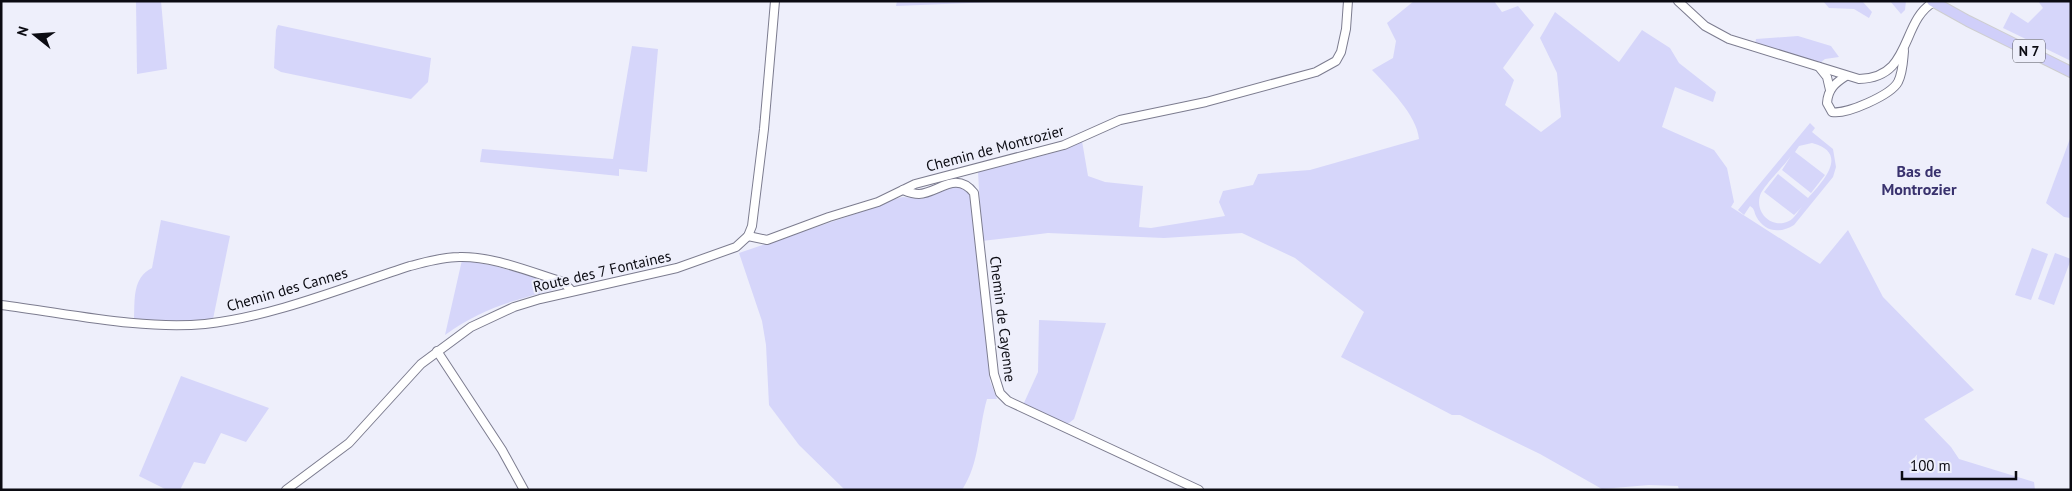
<svg xmlns="http://www.w3.org/2000/svg" width="2072" height="491" viewBox="0 0 2072 491" font-family="'PT Sans',sans-serif">
	<rect width="100%" height="100%" fill="#eeeffb"/>
	<g fill="#d6d6fa" fill-rule="evenodd">
		<path d="M136,1H161L167,69L137,74Z"/>
		<path d="M897,1H1019L896,6Z"/>
		<path d="M1414,1H1494L1502,12L1518,6L1534,25L1503,68L1514,80L1505,105L1541,132L1561,117L1557,73L1540,38L1555,12L1619,62L1642,30L1670,48L1679,63L1716,92L1713,102L1675,87L1662,127L1714,150L1727,168L1734,202L1731,207L1820,264L1848,230L1883,297L1974,390L1924,419L1951,447L1959,459L2034,482L2035,490H1679L1678,486L1649,485L1602,489L1540,454L1460,415H1452L1341,357L1364,312L1295,258L1242,233L1164,238L1048,233L982,241L978,172L1064,150L1082,141L1088,176L1105,182L1143,186L1139,227L1151,228L1225,216L1219,202L1223,191L1253,185L1258,174L1310,170L1419,139C1417,115 1388,87 1372,70L1393,58L1396,41L1387,23Z"/>
		<path d="M1823,1H1862L1872,12L1869,18L1854,9L1829,8Z"/>
		<path d="M1890,1H1906L1905,10L1901,14Z"/>
		<path d="M2038,1H2071V61L2003,28L2011,12L2028,23L2043,8Z"/>
		<path d="M278,25L431,58L428,82L411,99L281,72L274,68L276,30Z"/>
		<path d="M1798,36L1831,46L1839,57L1825,59L1820,63L1755,44L1756,39Z"/>
		<path d="M632,46L658,49L647,172L619,169V176L480,162L482,149L613,159Z"/>
		<path d="M1810,123L1815,128L1812,132L1833,149L1836,167L1833,177L1794,225C1780,234 1764,232 1756,216C1754,212 1755,209 1750,206L1744,215L1738,210ZM1812,143C1850,153 1823,181 1808,198L1778,174L1764,192L1794,215L1802,207C1798,211 1794,219 1789,221C1771,230 1753,211 1761,193C1767,182 1783,167 1791,156L1782,170L1811,193L1825,175L1795,152L1799,146Z"/>
		<path d="M2071,136V218L2064,217L2046,203Z"/>
		<path d="M957,186C967,188 970,193 973,202L990,381L997,399H987C978,430 980,463 962,490H845L799,445L769,405L766,345L762,321L739,253L873,208L895,199L903,197L921,199L939,190Z"/>
		<path d="M161,220L230,236L213,319L189,323L134,320C135,300 132,278 152,268Z"/>
		<path d="M2032,248L2048,254L2031,300L2015,295Z"/>
		<path d="M2055,253L2071,259L2054,305L2038,299Z"/>
		<path d="M462,260L495,266L560,285V288C516,300 483,307 445,335Z"/>
		<path d="M1039,320L1106,323L1074,419L1069,423H1064L1023,405L1038,372Z"/>
		<path d="M181,376L269,408L246,442L221,433L205,464L194,462L180,490H167L139,476Z"/>
	</g>
	<g fill="none" stroke-linecap="round" stroke-linejoin="round">
		<g stroke="#7c7c8f" stroke-width="10">
			<g id="minor">
				<path d="M1678,1L1705,26L1729,39L1859,79C1913,78 1900,21 1934,2"/>
				<path d="M1819,67L1827,77L1830,90"/>
				<path d="M1846,76C1835,83 1828,89 1827,103L1832,112C1846,115 1891,95 1898,82C1903,72 1903,61 1904,51"/>
				<path d="M903,190C908,192 914,194 919,194C938,193 956,170 974,193L994,374L1000,393L1008,401L1199,490"/>
				<path d="M748,236L767,240L829,217L878,202L915,184L1064,145L1120,120L1206,102L1316,72L1336,61L1341,52L1346,29L1348,1"/>
				<path d="M1,305C66,313 140,330 205,324C272,317 345,287 410,266C426,262 442,257 459,257C493,256 530,272 563,282L572,291"/>
				<path d="M437,351L502,450L524,490"/>
				<path d="M286,490L349,443L421,364L471,327L514,307L540,299L677,268L736,247L748,236L752,226L764,129L775,1"/>
			</g>
		</g>
		<g stroke="#ceced0" stroke-width="12">
			<path id="major" d="M1932,1L1968,21L2071,72"/>
		</g>
		<use href="#minor" stroke="#fff" stroke-width="8"/>
		<use href="#major" stroke="#d0cffa" stroke-width="10"/>
	</g>
	<g text-anchor="middle" dominant-baseline="central" stroke-width="4" stroke-linejoin="round" paint-order="stroke">
		<rect fill="#eeeffb" stroke="#4f4f58" stroke-width="1" x="2013" y="39.5" width="32" height="23" rx="4"/>
		<g font-size="14" font-weight="bold" fill="#0b0b12">
			<text x="2029" y="51">N 7</text>
		</g>
		<g font-size="15" fill="#0b0b12" stroke="#eeeffb">
			<text transform="translate(995 148) rotate(-15)">Chemin de Montrozier</text>
			<text transform="translate(602 271) rotate(-13)">Route des 7 Fontaines</text>
			<text transform="translate(287 289) rotate(-16)">Chemin des Cannes</text>
			<text transform="translate(1003 319) rotate(83)">Chemin de Cayenne</text>
		</g>
		<g font-size="16" font-weight="bold" fill="#39326e" stroke="#eeeffb">
			<text x="1919" y="171">Bas de<tspan x="1919" dy="18">Montrozier</tspan></text>
		</g>
	</g>
	<rect width="2072" height="491" fill="none" stroke="#0b0b12" stroke-width="5"/>
	<g transform="translate(35 35) rotate(287)" stroke="#eeeffb" stroke-width="4" paint-order="stroke">
	<path d="M0-4L9 19L0 12L-9 19Z" fill="#0b0b12"/>
	<text y="-8" font-size="14" font-weight="bold" text-anchor="middle" fill="#0b0b12">N</text>
	</g>
	<path d="M1902 471v8h114v-8" fill="none" stroke="#0b0b12" stroke-width="2.5"/>
	<text x="1910" y="471" font-size="15" fill="#0b0b12" stroke="#eeeffb" stroke-width="4" paint-order="stroke">100 m</text>
</svg>
